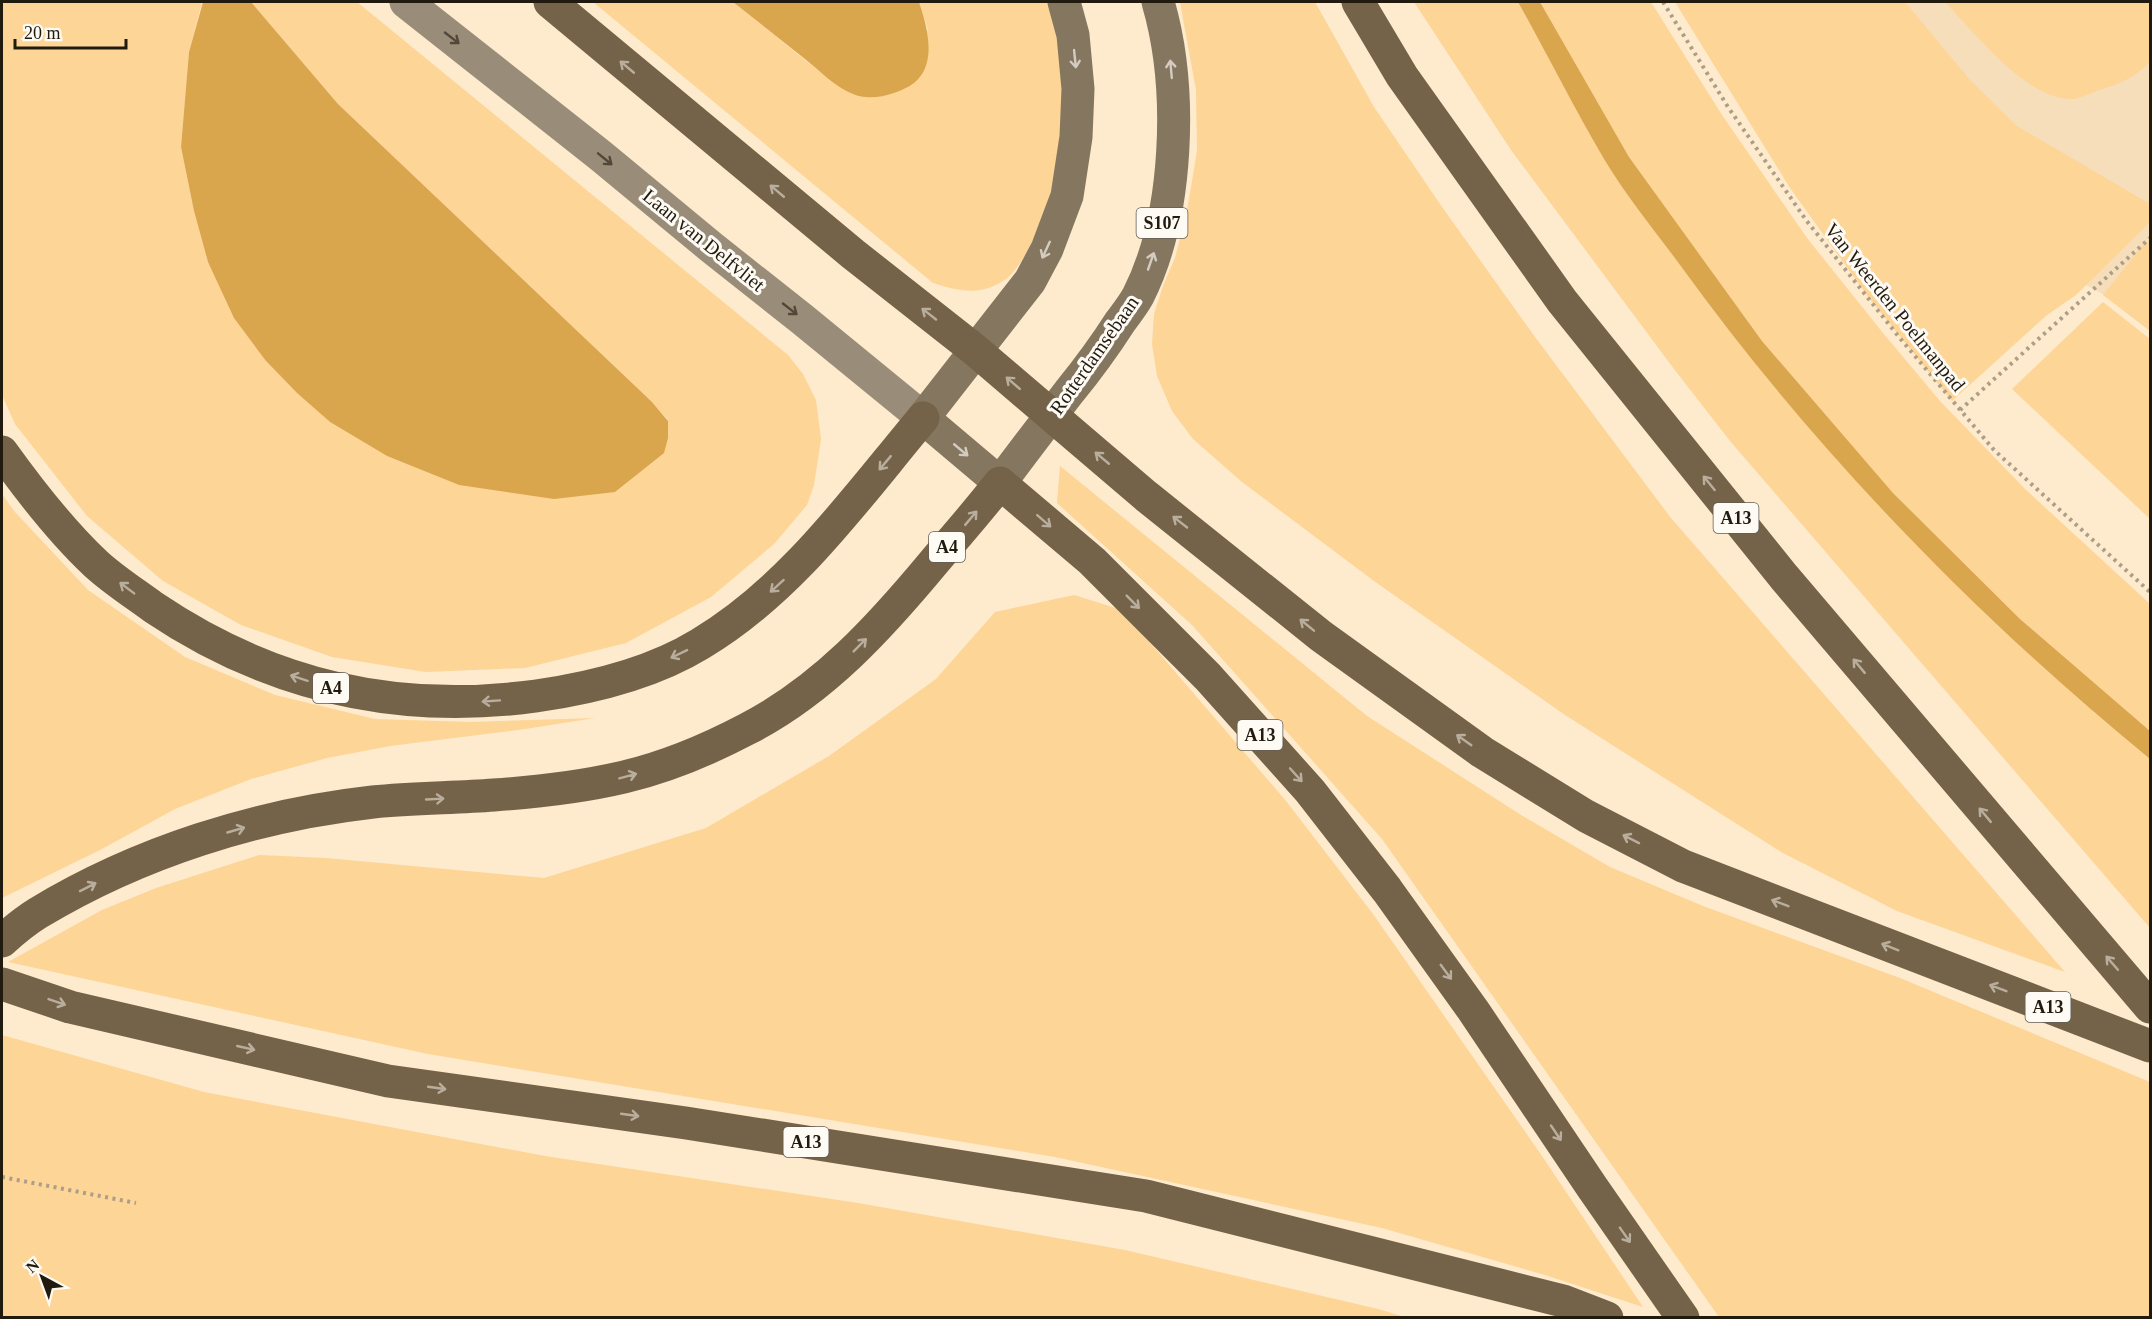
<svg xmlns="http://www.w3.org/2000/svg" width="2152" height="1319" viewBox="0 0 2152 1319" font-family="'Times New Roman',serif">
	<rect width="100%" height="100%" fill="#feeacc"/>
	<path fill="#f6deba" d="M1822,2H2150V320L2075,279Z"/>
	<g fill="#fdd597">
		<path d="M2,2H202L189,52L181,147L194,211L208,262L266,361L297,393L330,422L387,456L459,485L615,492L639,472L668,420L652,402L338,104L251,2H357L788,355L803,374L816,400L821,439L814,485L807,505L774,544L711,597L626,643L525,668L426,672L332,657L241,625L163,581L87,516L15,424L2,395Z"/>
		<path d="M593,2H733L830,80L853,94L928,30L919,2H1050C1055,23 1064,51 1065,73C1067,107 1063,144 1056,177C1050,203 1026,268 1003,281C979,296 958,291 933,283Z"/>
		<path d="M1180,2H1315L1374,107L1442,207L1535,337L1671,518L2065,972L1897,911L1781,852L1565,715L1374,581L1242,482L1193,439L1172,411L1157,376L1152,344L1154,314L1163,286L1175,258L1187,211L1197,151L1196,90Z"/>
		<path d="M1414,2H1518C1547,54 1574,108 1604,159C1626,196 1655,231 1680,265C1813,449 1974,615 2150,759V928L1730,441L1674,369L1511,150Z"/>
		<path d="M1540,2H1651L1722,115L1807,238L1883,333L1940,401L2025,489L2150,604V731L2020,619L1893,493L1762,341L1629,157Z"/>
		<path d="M1675,2H1905L1970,80L2017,126L2150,204V222L2076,295L2047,315L1952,401L1869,298L1790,188Z"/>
		<path d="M1945,2H2150V62C2137,76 2118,85 2099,90C2091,93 2081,98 2073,99C2026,100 1975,33 1945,2Z"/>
		<path d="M2150,241V331L2103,295L2143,245Z"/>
		<path d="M2103,302L2150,339V519L2012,389Z"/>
		<path d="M1060,466L1367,716L1521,815L1610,867L1703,906L1900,978L2150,1082V1317H1719L1382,839L1192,625L1057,503Z"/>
		<path d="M2,494L15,512L88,590L185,657L275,695L375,719L470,722L595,718L525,729L390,746L327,758L251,779L175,809L100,850L2,898Z"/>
		<path d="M1074,595L1122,610L1286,801L1373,914L1542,1156L1643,1307L1545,1275L1382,1228L1055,1157L428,1054L8,962L102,910L156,888L259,855L326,858L544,878L706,828L829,756L936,679L995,612Z"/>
		<path d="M2,1035L204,1092L545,1156L858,1203L1125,1250L1378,1309L1405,1317H2Z"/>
	</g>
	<g fill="#d9a64d">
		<path d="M203,2H251L338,104L652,402L668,421V438L664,453L615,492L554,499L459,485L387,456L330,422L297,393L266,361L234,318L208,262L194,211L181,147L189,52Z"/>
		<path d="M733,2H919C927,26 938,64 914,83C899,94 871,102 853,94C835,87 820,71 805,59C781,40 757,21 733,2Z"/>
		<path d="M1518,2H1540L1629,157L1762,341L1893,493L2020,619L2150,731V759C1974,615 1813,449 1680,265C1655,231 1626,196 1604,159C1574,108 1547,54 1518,2Z"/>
	</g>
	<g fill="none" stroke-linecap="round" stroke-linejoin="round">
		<g stroke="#ad9e87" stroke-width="4" stroke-dasharray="3 4.5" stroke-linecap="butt">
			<path d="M1663,2L1728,107L1806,220L1899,337L1994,450L2150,592"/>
			<path d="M1960,410L2150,238"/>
			<path d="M2,1177L136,1203"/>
		</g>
		<path stroke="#998d7a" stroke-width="33" d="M406,2L601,156L711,247L802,319L923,418"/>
		<path stroke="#85765f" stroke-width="33" d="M1064,2L1073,35L1078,89L1076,137L1067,196L1047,249L1030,281L923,418L1000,483C1023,452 1046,422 1069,392C1087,370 1104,347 1120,322C1126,314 1133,305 1138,296C1179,215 1183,88 1158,2"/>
		<g stroke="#746348" stroke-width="33">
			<path d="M550,2L853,254L975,350L1146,496L1321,636L1482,752L1586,816L1683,866L2150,1046"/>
			<path d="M1358,2L1402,76L1562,301L1784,577L2150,1007"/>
			<path d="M2,452C30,491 60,530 95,563C112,579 134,593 153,607C270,686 396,715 536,696C592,688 651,674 700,644C792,589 855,499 923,418"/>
			<path d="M2,941C13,931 25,921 38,913C139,852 257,815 373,802C413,798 454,798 494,795C537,792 582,787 624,777C666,767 709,749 747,729C823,690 880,627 934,562C956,536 979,510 1000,483L1092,561L1208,677L1310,791L1387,890L1473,1010L1592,1187L1683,1318"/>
			<path d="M2,984L70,1007L388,1081L686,1123L1146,1196L1563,1301L1607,1318"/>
		</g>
	</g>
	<defs><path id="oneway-shaft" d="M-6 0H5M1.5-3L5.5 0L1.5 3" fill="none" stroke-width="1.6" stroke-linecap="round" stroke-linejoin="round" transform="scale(1.5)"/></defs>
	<g stroke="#51483a">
		<use href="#oneway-shaft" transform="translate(452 38) rotate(38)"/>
		<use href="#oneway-shaft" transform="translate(605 159) rotate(39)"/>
		<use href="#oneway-shaft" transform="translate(790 309) rotate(38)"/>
	</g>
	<g stroke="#d4ccc0">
		<use href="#oneway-shaft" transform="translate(1075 59) rotate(84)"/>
		<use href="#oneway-shaft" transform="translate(1171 69) rotate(-95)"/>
		<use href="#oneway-shaft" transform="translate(1046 250) rotate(115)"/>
		<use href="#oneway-shaft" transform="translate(1151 261) rotate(-71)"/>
		<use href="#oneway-shaft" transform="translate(961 450) rotate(40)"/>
	</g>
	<g stroke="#b9ae9e">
		<use href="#oneway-shaft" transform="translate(627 67) rotate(-140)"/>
		<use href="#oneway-shaft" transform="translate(777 191) rotate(-140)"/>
		<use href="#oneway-shaft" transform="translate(929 314) rotate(-142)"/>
		<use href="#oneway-shaft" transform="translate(1013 383) rotate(-139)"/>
		<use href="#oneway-shaft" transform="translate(1102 458) rotate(-140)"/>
		<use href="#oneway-shaft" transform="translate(885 463) rotate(130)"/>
		<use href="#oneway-shaft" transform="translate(1709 483) rotate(-129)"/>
		<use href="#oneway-shaft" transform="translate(971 518) rotate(-50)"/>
		<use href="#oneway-shaft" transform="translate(1044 521) rotate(41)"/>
		<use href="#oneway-shaft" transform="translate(1180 522) rotate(-142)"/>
		<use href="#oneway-shaft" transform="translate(777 586) rotate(138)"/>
		<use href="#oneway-shaft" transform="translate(127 588) rotate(-143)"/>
		<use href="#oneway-shaft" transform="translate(1133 602) rotate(45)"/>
		<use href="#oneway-shaft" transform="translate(1307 625) rotate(-141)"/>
		<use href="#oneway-shaft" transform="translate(860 645) rotate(-45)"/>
		<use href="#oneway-shaft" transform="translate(679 654) rotate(154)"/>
		<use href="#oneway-shaft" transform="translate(1859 666) rotate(-130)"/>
		<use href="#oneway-shaft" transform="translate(299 678) rotate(-162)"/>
		<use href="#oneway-shaft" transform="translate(491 701) rotate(176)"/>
		<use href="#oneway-shaft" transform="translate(1464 740) rotate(-145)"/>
		<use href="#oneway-shaft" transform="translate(1296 775) rotate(48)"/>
		<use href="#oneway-shaft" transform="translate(628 776) rotate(-15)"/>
		<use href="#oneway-shaft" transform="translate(435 799) rotate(-3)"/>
		<use href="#oneway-shaft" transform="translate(1985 815) rotate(-130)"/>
		<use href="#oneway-shaft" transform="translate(236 830) rotate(-16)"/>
		<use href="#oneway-shaft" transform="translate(1631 839) rotate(-153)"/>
		<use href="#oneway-shaft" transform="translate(88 887) rotate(-27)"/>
		<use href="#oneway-shaft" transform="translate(1780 903) rotate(-159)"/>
		<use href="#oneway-shaft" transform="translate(1890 947) rotate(-158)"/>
		<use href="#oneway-shaft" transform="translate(2112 963) rotate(-131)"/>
		<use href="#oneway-shaft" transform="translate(1446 972) rotate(54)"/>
		<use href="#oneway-shaft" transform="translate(1998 988) rotate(-159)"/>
		<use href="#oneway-shaft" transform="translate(57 1002) rotate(19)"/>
		<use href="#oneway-shaft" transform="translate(246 1048) rotate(13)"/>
		<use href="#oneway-shaft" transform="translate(437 1088) rotate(8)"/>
		<use href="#oneway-shaft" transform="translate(630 1115) rotate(8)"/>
		<use href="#oneway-shaft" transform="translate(1556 1133) rotate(56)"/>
		<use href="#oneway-shaft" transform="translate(1625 1235) rotate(55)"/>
	</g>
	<g text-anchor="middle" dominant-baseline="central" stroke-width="6" stroke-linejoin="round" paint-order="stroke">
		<g fill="#fefaf4" stroke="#635d54" stroke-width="1.5">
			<rect x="1136.5" y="208" width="51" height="30" rx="4.5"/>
			<rect x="1713.5" y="503" width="45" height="30" rx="4.5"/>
			<rect x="929" y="532" width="36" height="30" rx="4.5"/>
			<rect x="313" y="673" width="36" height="30" rx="4.5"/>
			<rect x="1237.5" y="720" width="45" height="30" rx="4.5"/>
			<rect x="2025.5" y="992" width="45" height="30" rx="4.5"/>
			<rect x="783.5" y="1127" width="45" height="30" rx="4.5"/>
		</g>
		<g font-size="18" font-weight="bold" fill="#211a0f">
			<text x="1162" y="223">S107</text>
			<text x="1736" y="518">A13</text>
			<text x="947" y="547">A4</text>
			<text x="331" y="688">A4</text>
			<text x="1260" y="735">A13</text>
			<text x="2048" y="1007">A13</text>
			<text x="806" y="1142">A13</text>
		</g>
		<g font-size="20" fill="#211a0f" stroke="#fefaf4">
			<text transform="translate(704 240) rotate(39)">Laan van Delfvliet</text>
			<text transform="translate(1895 307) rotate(51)">Van Weerden Poelmanpad</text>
			<text transform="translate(1094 355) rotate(-55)">Rotterdamsebaan</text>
		</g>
	</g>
	<rect width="2152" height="1319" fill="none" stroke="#211a0f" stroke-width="6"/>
	<g transform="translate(42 1277) rotate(319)" stroke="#fefaf4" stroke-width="4.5" paint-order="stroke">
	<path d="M0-4.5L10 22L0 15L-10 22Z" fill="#211a0f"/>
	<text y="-9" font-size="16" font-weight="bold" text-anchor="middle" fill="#211a0f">N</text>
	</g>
	<path d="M15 39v9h111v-9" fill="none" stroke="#211a0f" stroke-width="3"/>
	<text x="24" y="39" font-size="18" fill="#211a0f" stroke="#fefaf4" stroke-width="4.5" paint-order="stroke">20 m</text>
</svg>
